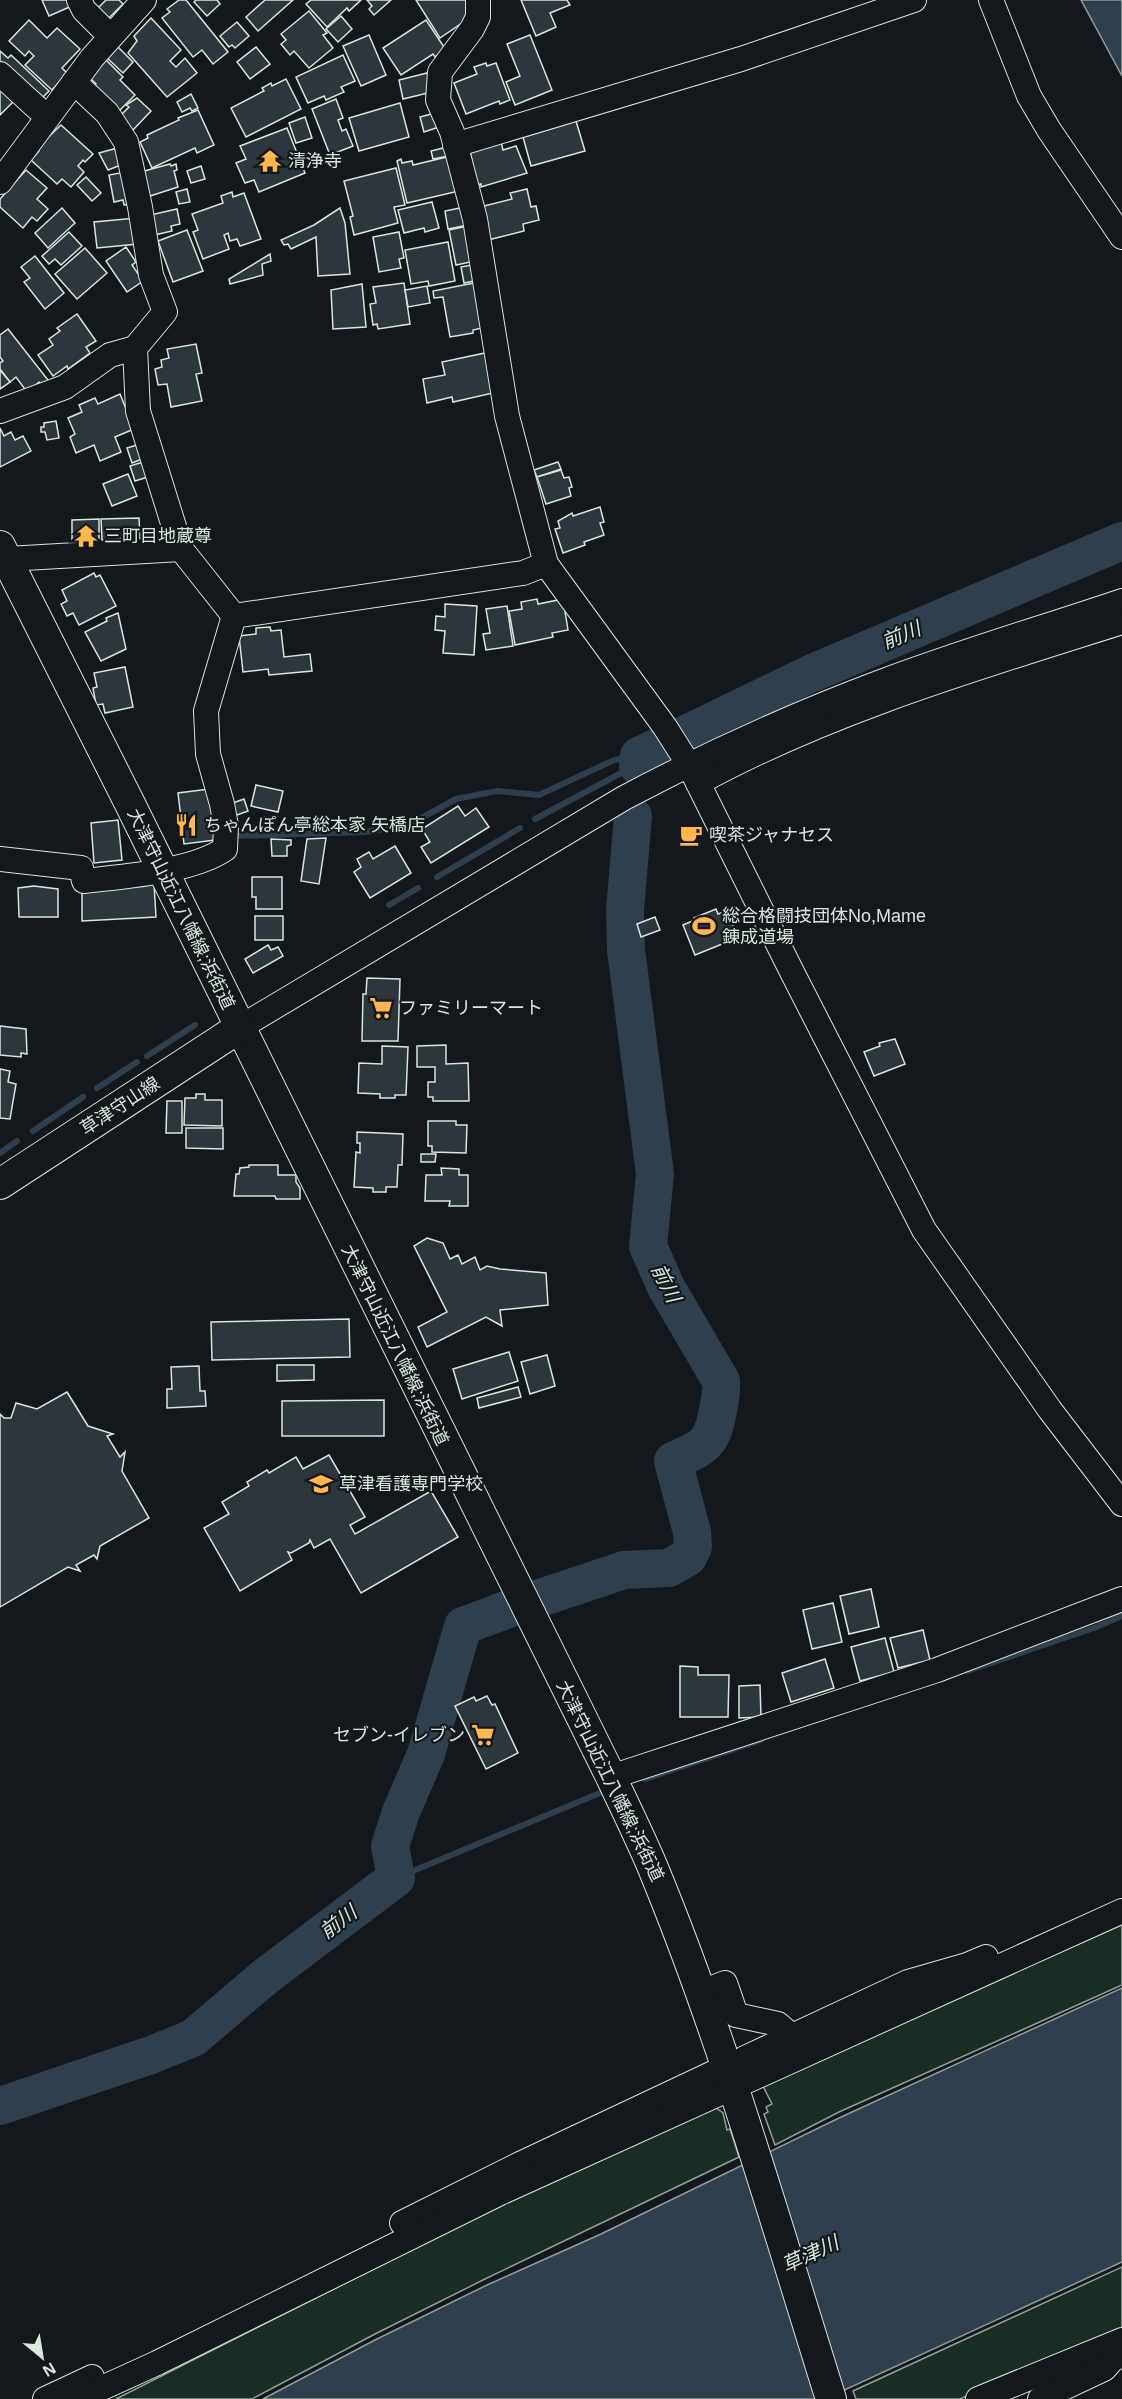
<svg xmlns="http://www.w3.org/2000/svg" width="1122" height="2399" viewBox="0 0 1122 2399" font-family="Helvetica,'Noto Sans JP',sans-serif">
	<rect width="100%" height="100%" fill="#14181c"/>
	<g fill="#1a2d24" stroke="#939e99" stroke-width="1.5">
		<path d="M1122,1925V1985L839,2112L775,2145L764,2114L768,2112L766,2107L772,2104L762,2084Z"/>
		<path d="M715,2107L723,2113L727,2130L730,2129L739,2157L485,2279L375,2334L252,2399H116L484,2213Z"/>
		<path d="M1122,2267V2329L960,2399H856L853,2391Z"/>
	</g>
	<g fill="#2f3f4d" stroke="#939e99" stroke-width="1.5">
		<path d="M1081,0H1122V76Z"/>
		<path d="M1122,1988V2262L825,2399H263L375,2340L487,2285L601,2234L839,2118Z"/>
	</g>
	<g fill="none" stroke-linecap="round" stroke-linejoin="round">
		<g stroke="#2f3f4d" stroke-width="6">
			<path d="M535,819L638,764"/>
			<path d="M235,836L365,832L409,825L456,799L497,791L539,795L614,760L639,756"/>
			<path d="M437,877L520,828"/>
			<path d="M389,905L418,888"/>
			<path d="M147,1056L195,1025"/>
			<path d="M97,1088L137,1062"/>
			<path d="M33,1131L83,1097"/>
			<path d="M0,1153L17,1141"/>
			<path d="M967,1671L1094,1628L1122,1616"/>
			<path d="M645,1779L761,1740"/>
			<path d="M396,1878L600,1793"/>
		</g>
		<g stroke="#2f3f4d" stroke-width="38">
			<path d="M684,735L810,674L1122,541"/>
			<path d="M638,766L639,756L662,745"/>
			<path d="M537,1599L624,1570L669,1568L688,1557L693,1547L692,1532L673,1461C704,1447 712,1445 718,1410C720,1400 722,1391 721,1381L666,1287L648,1246L655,1174L626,950L625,910L633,816"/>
			<path d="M0,2106L151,2055L193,2038L266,1976L396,1878L390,1846L401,1812L426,1754L463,1626L511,1608"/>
		</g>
	</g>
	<g fill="#2c363c" stroke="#d8e6dc" stroke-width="1.5">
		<path d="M42,0H72L74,5L49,16Z"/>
		<path d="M106,0H119L123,4L106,21L96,10Z"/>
		<path d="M179,0H186L228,52L213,64L202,50L193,57L162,18L170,12L167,9Z"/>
		<path d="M196,0H217L220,4L207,16L194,2Z"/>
		<path d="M265,0H293L258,31L246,17Z"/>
		<path d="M311,0H361L349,11L347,8L327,27L306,4Z"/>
		<path d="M367,0H391L374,15L369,9L372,6Z"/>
		<path d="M416,0H471L472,16L440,38Z"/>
		<path d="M521,0H567L570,5L550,13L556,27L536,36Z"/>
		<path d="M309,11L327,33L323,35L333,48L309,68L294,51L290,55L281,44L286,40L281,34Z"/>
		<path d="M341,16L352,29L338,42L326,29Z"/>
		<path d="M151,18L181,50L170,61L176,67L185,58L197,73L167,97L128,53L137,41L134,36Z"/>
		<path d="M29,20L47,38L57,28L80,49L62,68L67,73L52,90L25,65L34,56L29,51L25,56L9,41Z"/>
		<path d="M426,20L446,50L435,57L433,54L401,75L383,48Z"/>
		<path d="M237,22L249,36L235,48L232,45L229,47L220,36Z"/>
		<path d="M369,35L386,75L361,86L343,46Z"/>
		<path d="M530,35L552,90L515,105L506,82L520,76L507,44Z"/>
		<path d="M116,45L133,62L123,73L105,56Z"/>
		<path d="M256,47L270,64L250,79L237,62Z"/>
		<path d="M0,51L8,58L11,55L49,91L37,103L0,67Z"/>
		<path d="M343,55L355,81L341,87L344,92L326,100L324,96L308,103L296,77Z"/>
		<path d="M104,58L123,77L120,80L135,95L115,115L90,89L96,84L90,78Z"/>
		<path d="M486,63L487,66L496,63L510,100L500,104L499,101L466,114L454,83L477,74L474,67Z"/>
		<path d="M427,73L432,92L403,99L399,80Z"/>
		<path d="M286,79L301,109L246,137L231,108L264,91L262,88L271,83L272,86Z"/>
		<path d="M0,84L15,100L0,115Z"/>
		<path d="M191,94L198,108L192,111L190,108L182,112L177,102Z"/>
		<path d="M137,98L151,111L132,131L118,118L129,107L126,105Z"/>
		<path d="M336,99L343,118L338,120L342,131L346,129L353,146L330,155L312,109Z"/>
		<path d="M400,103L409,137L359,151L349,118Z"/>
		<path d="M198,110L214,145L197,153L195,148L152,168L140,142L148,138L147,135L179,120L178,118Z"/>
		<path d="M435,113L439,127L424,132L420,117Z"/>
		<path d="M305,117L312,138L296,143L289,123Z"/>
		<path d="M576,121L585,151L531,166L523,137Z"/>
		<path d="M61,125L93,154L85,162L83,160L78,166L84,172L71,187L62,179L57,184L31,160L39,151L36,149Z"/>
		<path d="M287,128L305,173L259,192L254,180L245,183L236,163L246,159L240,146Z"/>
		<path d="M501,142L503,150L516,146L527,173L481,187V184L477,185L470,151Z"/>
		<path d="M121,147L126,163L108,170L99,153Z"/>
		<path d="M447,147L449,156L433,159L431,151Z"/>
		<path d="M451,156L459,191L407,203L397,161L401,159L402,163L412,161L413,165Z"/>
		<path d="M170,164L171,166L176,164L177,170L174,171L178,187L144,198L137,173Z"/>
		<path d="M201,166L205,179L191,183L187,171Z"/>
		<path d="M396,168L405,205L394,207L398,223L354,235L350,217L353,216L344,181Z"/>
		<path d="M26,170L47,188L37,199L48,209L37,221L32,217L23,228L0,207V199Z"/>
		<path d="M125,172L132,204L124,205L123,200L114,202L109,175Z"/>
		<path d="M86,177L101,193L92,201L77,185Z"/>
		<path d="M187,189L190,202L179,204L176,192Z"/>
		<path d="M527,189L531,207L536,206L539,220L523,224L524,231L488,240L480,207L512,199L510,193Z"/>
		<path d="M232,192L233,197L244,193L261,239L240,246L237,239L230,241L228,233L224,235L229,249L203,259L193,232L198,230L192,214L223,203L221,196Z"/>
		<path d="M432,202L439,228L425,232L424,228L404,233L398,210Z"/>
		<path d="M465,207L468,225L448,229L445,211Z"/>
		<path d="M62,208L75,223L48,248L35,233Z"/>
		<path d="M340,208L345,223L350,274L318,276L316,237L291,249L288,244L284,245L281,240L314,225Z"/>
		<path d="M177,209L180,224L171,226L172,231L150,236L146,216Z"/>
		<path d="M136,218L138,244L97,248L94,222Z"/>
		<path d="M468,226L475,261L456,265L449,230Z"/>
		<path d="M187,230L203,271L173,282L158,241Z"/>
		<path d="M69,232L82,246L61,265L55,259L49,264L42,256Z"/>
		<path d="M399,232L404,258L399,259L401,268L379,272L373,237Z"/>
		<path d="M448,242L455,281L429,286L428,281L411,284L405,250Z"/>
		<path d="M126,247L136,262L132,265L143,281L127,292L106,261Z"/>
		<path d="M85,248L107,273L77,299L55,274Z"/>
		<path d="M270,254L271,261L262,264L263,275L230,284L229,279Z"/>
		<path d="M35,256L64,293L45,309L24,282L30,278L21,267Z"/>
		<path d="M477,264L479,280L464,283L461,267Z"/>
		<path d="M479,282L482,328L473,330V333L450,337L443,297L434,298L433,291Z"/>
		<path d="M404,283L410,324L378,329L377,324L373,325L370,304L376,303L373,287Z"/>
		<path d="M362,284L366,327L333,329L331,290Z"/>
		<path d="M427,286L430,303L408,307L405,290Z"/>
		<path d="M77,314L96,341L86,347L90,353L68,369L67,366L53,376L38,355L53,345L49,339L60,331L57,328Z"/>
		<path d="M8,329L48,380L41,385L39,382L27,392L16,377L10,382L0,369V363L3,361L0,357V335Z"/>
		<path d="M196,344L202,373L196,374L202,401L171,407L167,384L158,385L155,369L162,367L161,360L169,358L167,349Z"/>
		<path d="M485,353L493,393L453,402L452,397L427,403L423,379L445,375L442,362Z"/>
		<path d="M0,370L10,382L0,389Z"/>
		<path d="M120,394L134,429L115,437L121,452L100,461L94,445L76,453L70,437L75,434L68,418L82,412L79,405L95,398L98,404Z"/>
		<path d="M56,421L59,438L47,440L45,432H41V427H44V423Z"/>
		<path d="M0,428L4,436L11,432L15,440L23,436L31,451L0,467Z"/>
		<path d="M137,445L142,459L132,463L127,448Z"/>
		<path d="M143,462L148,477L135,481L130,466Z"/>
		<path d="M558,462L561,469L537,477L534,470Z"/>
		<path d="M561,470L564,478L569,477L572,487L569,488L571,496L546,504L537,477Z"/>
		<path d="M128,474L137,496L112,506L103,484Z"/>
		<path d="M600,507L604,522L600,523L604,535L584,542L585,545L563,553L555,529L560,528L558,521L572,513L573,516Z"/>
		<path d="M139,518L140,538L102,540L101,519Z"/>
		<path d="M99,519V545L72,546V520Z"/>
		<path d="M94,573L96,577L100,575L116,606L79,625L73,613L67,616L61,604L67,601L62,590Z"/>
		<path d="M537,599L538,604L563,599L568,630L552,633L553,637L515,645L509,611L522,609L521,602Z"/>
		<path d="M445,604L477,606L474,655L443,653L445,631L435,630L436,616L445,617Z"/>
		<path d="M507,606L513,646L486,650L483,634L490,633L486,609Z"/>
		<path d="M118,613L126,649L101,661L85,632L107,621L106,618Z"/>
		<path d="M270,627L271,631L281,630L284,657L310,654L312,671L269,675L268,669L243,672L239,636L256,634V628Z"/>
		<path d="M125,667L133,707L105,713L103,704L96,705L93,688L97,687L94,673Z"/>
		<path d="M256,785L283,791L278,812L251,806Z"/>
		<path d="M209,789L215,840L184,844L178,793Z"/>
		<path d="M244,799L248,811L234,816L230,804Z"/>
		<path d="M458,806L465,816L476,808L489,827L431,863L421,847L430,842L422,829Z"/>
		<path d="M118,820L122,860L94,863L91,823Z"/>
		<path d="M326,838L319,884L301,881L307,839Z"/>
		<path d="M271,839L291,840V845L287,846V856H272Z"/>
		<path d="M395,846L411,873L370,898L354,872L361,867L357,859L369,852L373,859Z"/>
		<path d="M252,877H282V909H256V897H252Z"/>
		<path d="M154,884L156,917L82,921V889Z"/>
		<path d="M34,886L58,889V917H19L18,888Z"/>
		<path d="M716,909L718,914L727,911L735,930L729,933L732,940L695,955L683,925L695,920L694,918Z"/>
		<rect x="255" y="916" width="28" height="24"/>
		<path d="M655,917L660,930L641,937L637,924Z"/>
		<path d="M268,945L271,950L278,947L283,956L253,973L245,959Z"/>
		<path d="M367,978L400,979L398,1041H362L363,994H366Z"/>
		<path d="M0,1026L26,1029L27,1054L21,1053V1057L0,1055Z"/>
		<path d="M895,1039L905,1064L874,1076L864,1052L880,1046L879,1043Z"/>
		<path d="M446,1045V1064L468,1063L469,1101H433V1097H428V1082H435V1067H417V1046Z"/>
		<path d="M382,1046L408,1047L406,1095H395V1098H380V1094L358,1093L359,1063L382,1064Z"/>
		<path d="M0,1069L10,1071L8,1082L16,1084L10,1119L0,1118Z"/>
		<path d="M196,1094H205V1100H222V1126L184,1125L185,1098H196Z"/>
		<path d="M167,1101H182V1133H166Z"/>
		<path d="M428,1121H456V1125H467L466,1153L432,1152V1146H428Z"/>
		<path d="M186,1128H223V1149L186,1148Z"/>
		<path d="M357,1132L403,1134L402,1165H398L397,1187H386V1192H373V1188L354,1187L356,1152L360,1153V1143H357Z"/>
		<path d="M421,1154H436L435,1162H421Z"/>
		<path d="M249,1165H278V1175H296V1182L300,1188V1199H276L275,1196H234L236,1174H239L240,1168L249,1167Z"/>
		<path d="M441,1168L459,1169V1175H468V1206H449L450,1201H425L426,1175H442Z"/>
		<path d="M427,1238L443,1243L450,1259L458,1255L462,1264L475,1257L480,1270L487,1266L500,1269L546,1273L548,1305L500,1310L502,1326L486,1317L427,1347L418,1327L447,1312L414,1246Z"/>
		<path d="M349,1319L350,1357L212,1360L211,1322Z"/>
		<path d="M509,1352L518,1381L462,1399L453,1369Z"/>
		<path d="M547,1355L555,1386L530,1394L521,1362Z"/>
		<path d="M277,1365H314V1380L277,1381Z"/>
		<path d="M199,1366L200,1391H205L206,1406L167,1408V1389H172L171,1367Z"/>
		<path d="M518,1387L521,1397L479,1408L477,1398Z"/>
		<path d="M67,1392L88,1426L113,1434L107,1436L120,1457L125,1452L122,1471L149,1518L100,1546L97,1559L94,1555L76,1565L80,1571L68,1567L0,1607V1414L4,1418H11L16,1403L37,1409Z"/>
		<path d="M384,1400V1436H282V1401Z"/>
		<path d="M329,1455L365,1517L350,1525L355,1534L431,1491L458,1537L361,1593L330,1539L314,1548L310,1540L309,1543L291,1553L288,1552L292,1560L240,1591L204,1528L229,1514L222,1502L249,1486L247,1482L267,1470L269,1473L296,1457L303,1469Z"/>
		<path d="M871,1589L879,1627L849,1634L840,1596Z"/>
		<path d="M833,1603L842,1642L812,1649L803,1610Z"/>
		<path d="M923,1630L930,1660L898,1668L890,1638Z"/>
		<path d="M885,1638L894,1672L860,1681L851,1647Z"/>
		<path d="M825,1659L834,1688L791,1702L782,1673Z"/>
		<path d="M680,1666L698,1667V1675H729L728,1717H680Z"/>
		<path d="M760,1685L761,1717L739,1718V1686Z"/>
		<path d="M487,1696L492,1705L495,1704L518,1753L486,1769L455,1706L474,1697L476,1701Z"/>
	</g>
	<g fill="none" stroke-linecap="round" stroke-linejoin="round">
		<g stroke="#d8e6dc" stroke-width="26">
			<g id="minor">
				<path d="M79,0L84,10L110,36"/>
				<path d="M478,0V17L472,29L440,72L438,100L452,132L475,219L507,416L546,564L665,727L689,765L791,970L924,1230L1050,1410L1122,1504"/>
				<path d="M991,0L1029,96L1049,130L1122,237"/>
				<path d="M0,74L47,117"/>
				<path d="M74,82L107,113L126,142L140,207L151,275L165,312L135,348L138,411L181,549L234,616L523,573L546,564"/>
				<path d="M455,145L741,59L914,0"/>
				<path d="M0,182L92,58L144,0"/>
				<path d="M0,411L65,387L110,355L135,348"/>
				<path d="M7,559L181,549"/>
				<path d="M698,783C829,711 980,667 1122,622"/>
				<path d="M0,859L81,868L84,881C125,876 191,872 225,849L226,826L222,804L208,754L206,711L234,616"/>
				<path d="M239,1028L624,798C707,754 793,715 881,682C960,652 1042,628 1122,601"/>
				<path d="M611,1777L937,1670L1122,1599"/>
				<path d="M700,1993L725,1983L736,2015L778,2024L792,2036"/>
				<path d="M745,2058L908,1982L967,1965L986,1957"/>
				<path d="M402,2223L522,2163L713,2073"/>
				<path d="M45,2399L92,2377"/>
				<path d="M78,2399L157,2363L500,2193L1122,1911"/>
				<path d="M978,2399L1122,2340"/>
				<path d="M1040,2399L1104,2369L1113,2359L1122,2355"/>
			</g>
		</g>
		<g stroke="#d8e6dc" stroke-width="32">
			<g id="major">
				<path d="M0,546L129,802L611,1777C625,1807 640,1837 653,1868C724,2040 775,2221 831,2399"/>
				<path d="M0,1184L239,1028"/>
			</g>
		</g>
		<use href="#minor" stroke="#14181c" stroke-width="24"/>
		<use href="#major" stroke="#14181c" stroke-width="30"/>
	</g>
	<defs>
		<g id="temple-bare" transform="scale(1.8)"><path d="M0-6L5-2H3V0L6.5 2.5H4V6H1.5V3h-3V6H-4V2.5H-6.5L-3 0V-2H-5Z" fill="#ffb74d" stroke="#14181c" stroke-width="2.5" paint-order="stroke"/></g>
		<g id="restaurant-bare" transform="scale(1.8)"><path d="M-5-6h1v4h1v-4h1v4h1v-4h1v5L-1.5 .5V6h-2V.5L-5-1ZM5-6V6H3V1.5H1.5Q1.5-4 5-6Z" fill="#ffb74d" stroke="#14181c" stroke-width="2.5" paint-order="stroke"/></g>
		<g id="cafe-bare" transform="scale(1.8)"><path d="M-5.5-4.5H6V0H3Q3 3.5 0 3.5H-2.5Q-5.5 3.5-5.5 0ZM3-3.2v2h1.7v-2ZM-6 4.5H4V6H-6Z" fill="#ffb74d" stroke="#14181c" stroke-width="2.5" paint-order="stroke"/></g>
		<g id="stadium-bare" transform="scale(1.8)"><path d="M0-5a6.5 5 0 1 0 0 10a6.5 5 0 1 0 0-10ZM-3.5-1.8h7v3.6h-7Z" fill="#ffb74d" stroke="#14181c" stroke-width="2.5" paint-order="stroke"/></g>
		<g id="supermarket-bare" transform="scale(1.8)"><path d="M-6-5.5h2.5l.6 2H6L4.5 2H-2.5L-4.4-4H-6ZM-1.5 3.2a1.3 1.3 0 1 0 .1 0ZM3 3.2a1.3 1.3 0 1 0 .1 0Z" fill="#ffb74d" stroke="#14181c" stroke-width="2.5" paint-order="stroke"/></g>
		<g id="school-bare" transform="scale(1.8)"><path d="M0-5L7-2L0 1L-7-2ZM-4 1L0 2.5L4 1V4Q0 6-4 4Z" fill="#ffb74d" stroke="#14181c" stroke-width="2.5" paint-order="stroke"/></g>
	</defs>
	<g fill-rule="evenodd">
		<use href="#temple-bare" x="270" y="161"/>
		<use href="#temple-bare" x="86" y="536"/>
		<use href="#restaurant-bare" x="186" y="825"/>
		<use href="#cafe-bare" x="691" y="835"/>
		<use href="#stadium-bare" x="704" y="926"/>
		<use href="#supermarket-bare" x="381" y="1008"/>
		<use href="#school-bare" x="321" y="1484"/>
		<use href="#supermarket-bare" x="483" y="1735"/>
	</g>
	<g text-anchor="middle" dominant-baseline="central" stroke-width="4.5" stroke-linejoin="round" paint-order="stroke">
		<g font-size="18" fill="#d8e6dc" stroke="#14181c" text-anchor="start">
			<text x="288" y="161">清浄寺</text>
			<text x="104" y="536">三町目地蔵尊</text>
			<text x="204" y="825">ちゃんぽん亭総本家 矢橋店</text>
			<text x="709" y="835">喫茶ジャナセス</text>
			<text x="722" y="916">総合格闘技団体No,Mame<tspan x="722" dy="21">錬成道場</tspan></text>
			<text x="399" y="1008">ファミリーマート</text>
			<text x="339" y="1484">草津看護専門学校</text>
			<text x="465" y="1735" text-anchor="end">セブン-イレブン</text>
		</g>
		<g font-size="18" fill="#d8e6dc" stroke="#14181c">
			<text transform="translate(181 909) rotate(64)">大津守山近江八幡線;浜街道</text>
			<text transform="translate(120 1106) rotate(-33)">草津守山線</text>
			<text transform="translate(395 1345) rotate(64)">大津守山近江八幡線;浜街道</text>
			<text transform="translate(610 1781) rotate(64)">大津守山近江八幡線;浜街道</text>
		</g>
		<g font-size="20" font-style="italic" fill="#d8e6dc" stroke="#14181c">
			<text transform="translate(901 635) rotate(-23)">前川</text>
			<text transform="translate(666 1283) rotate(63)">前川</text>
			<text transform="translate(338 1922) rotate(-37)">前川</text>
			<text transform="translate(810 2254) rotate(-25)">草津川</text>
		</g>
	</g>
	<g transform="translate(42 2357) rotate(150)" stroke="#14181c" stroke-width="4.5" paint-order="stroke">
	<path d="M0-4.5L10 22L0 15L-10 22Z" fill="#d8e6dc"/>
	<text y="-9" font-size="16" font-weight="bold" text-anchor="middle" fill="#d8e6dc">N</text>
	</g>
</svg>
